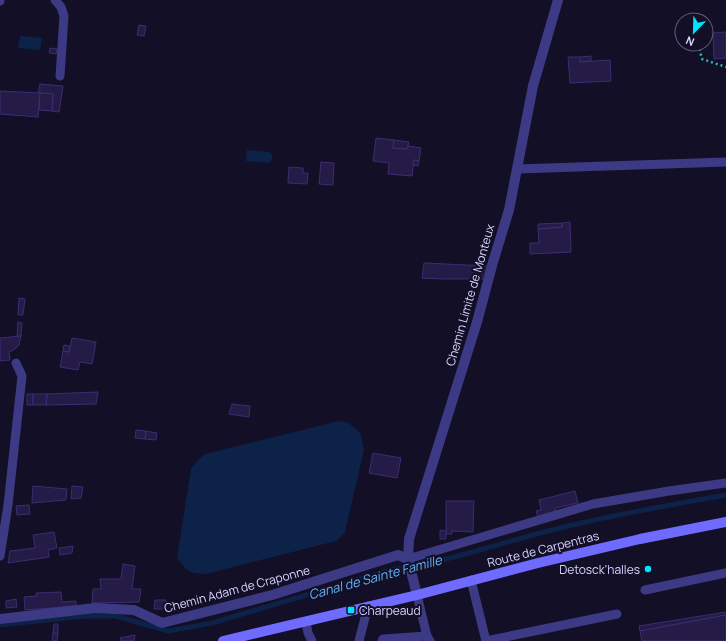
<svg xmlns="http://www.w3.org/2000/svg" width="726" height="641" viewBox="0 0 726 641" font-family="Manrope,sans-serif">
	<rect width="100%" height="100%" fill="#130f26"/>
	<g fill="#0c2248">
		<path d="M20,36L42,38L40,50L18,48Z"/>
		<path d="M247,150L269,152L272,155V160L268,163L246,161Z"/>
		<path d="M339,421L349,423L361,434L364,450L345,532L336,541L206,574C188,573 188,572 177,558L191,469L197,461L205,454Z"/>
	</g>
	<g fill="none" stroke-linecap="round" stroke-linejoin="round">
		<path stroke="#0c2248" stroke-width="5" d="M0,625L85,616H116L168,631L212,623L394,569C449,562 502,542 556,529C612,515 669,505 726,495"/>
	</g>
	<g fill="#241b47" stroke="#3b2d73">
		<path d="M139,25L146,26L144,36L137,35Z"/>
		<path d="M726,32V58L714,59L713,33Z"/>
		<path d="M50,48L57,49L56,54L49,53Z"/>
		<path d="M591,56V61L580,62V57Z"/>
		<path d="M568,57H580V62L610,60L611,81L570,83Z"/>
		<path d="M40,84L63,86L59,112L52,111L53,94L38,93Z"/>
		<path d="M0,91L40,93L38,117L0,114Z"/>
		<path d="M40,93L53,94L52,111L39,110Z"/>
		<path d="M376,138L394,140L393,148L407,149L408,146L421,148L419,161L414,160L412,176L388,174L389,163L373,161Z"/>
		<path d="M394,140L409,142L407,149L393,148Z"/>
		<path d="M414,160L419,161L418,166L413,165Z"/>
		<path d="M321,162L334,163L333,185L319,184Z"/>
		<path d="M289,167L303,168V173H308L307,184L288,183Z"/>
		<path d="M570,222L571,252L530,254V243H539L538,229L562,227V223Z"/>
		<path d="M562,223V227L538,229V224Z"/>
		<path d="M424,263L488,266L485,279H442L422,278Z"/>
		<path d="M19,298L25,299L23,315H18Z"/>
		<path d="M18,322L22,323L21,336H17Z"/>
		<path d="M21,336L19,345L15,349L9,352L10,360L0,361V338Z"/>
		<path d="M72,338L96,342L92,364L80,362L78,370L60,367L63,351L69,352Z"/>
		<path d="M64,345L70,346L69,352L63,351Z"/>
		<path d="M98,392L96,404L46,405L47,394Z"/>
		<rect x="27" y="394" width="6" height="11"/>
		<path d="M33,394H47L46,405H33Z"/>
		<path d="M232,404L250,406L249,417L229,414Z"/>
		<path d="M136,430L146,431L145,439L135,438Z"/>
		<path d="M146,431L157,433L156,440L145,439Z"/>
		<path d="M373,453L401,458L397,478L369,473Z"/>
		<path d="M33,486L67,489L66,500L32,503Z"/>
		<path d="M72,486L83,487L81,498L71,499Z"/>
		<path d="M575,491L578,503L555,508L556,512L538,517L536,511L541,510L539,500Z"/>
		<path d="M446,501H474L473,532L452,531V534H446Z"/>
		<path d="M29,505L30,514L17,515L16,506Z"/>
		<path d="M440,530L446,531V539H440Z"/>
		<path d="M54,532L57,548L48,550L49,557L8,563L10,551L35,548L33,535Z"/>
		<path d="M73,546L72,553L60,555L59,548Z"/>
		<path d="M123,564L135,566L132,589H141L139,602L92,603L93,589H101L100,579H121Z"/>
		<path d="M61,592L62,602L76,601V606L25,610L24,597L37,596L36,593Z"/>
		<path d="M16,599L17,607L6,608V601Z"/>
		<path d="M155,600H166V609H154Z"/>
		<path d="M726,612V615L640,631L639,626Z"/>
		<path d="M726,615V641H642L640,631Z"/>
		<path d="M54,624H58V634L53,633Z"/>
		<path d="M53,633L58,634L57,641H52Z"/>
		<path d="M135,635L134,641H121L120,638Z"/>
	</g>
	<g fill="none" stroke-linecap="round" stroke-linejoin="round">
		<g stroke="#2fb8b0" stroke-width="2.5" stroke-dasharray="2 3" stroke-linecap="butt">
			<path d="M703,20L705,16"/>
			<path d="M698,44L702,59L726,67"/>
		</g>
		<g stroke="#3d3a85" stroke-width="9">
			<path d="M55,0L61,7L64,16L60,76"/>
			<path d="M0,1V0"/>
			<path d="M517,169L726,162"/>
			<path d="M0,556L8,505L22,376L16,363"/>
			<path d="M408,559L593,504L669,491L726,483"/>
			<path d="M471,580L486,641"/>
			<path d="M645,590L726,573"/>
			<path d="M417,595L427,636L430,641"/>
			<path d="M306,622L308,633L312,641"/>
			<path d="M359,641L368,606"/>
			<path d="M382,641L383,639L427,636"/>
			<path d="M486,641L617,614"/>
		</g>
		<g stroke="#3d3a85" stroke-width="10">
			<path d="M417,595L408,559L409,539L477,322L493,262L509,210L533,86L558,0"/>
			<path d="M0,619L95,608L134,610L162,623L272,595L398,555L408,559"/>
		</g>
		<path stroke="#6f6bff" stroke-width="10" d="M223,641L417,595L538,563L640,539L726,522"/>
	</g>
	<g fill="#00e5ff" stroke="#130f26" stroke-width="1.5">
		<circle cx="648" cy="569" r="4"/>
		<rect x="347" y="606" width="8" height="8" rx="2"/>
	</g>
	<g text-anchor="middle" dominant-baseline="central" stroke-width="4" stroke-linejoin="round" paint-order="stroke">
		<g font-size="12" fill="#d9d4ff" stroke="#130f26">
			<text transform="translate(470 295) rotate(-74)">Chemin Limite de Monteux</text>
			<text transform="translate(543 549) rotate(-14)">Route de Carpentras</text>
			<text transform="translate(237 589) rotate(-15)">Chemin Adam de Craponne</text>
		</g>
		<g font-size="12" fill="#d9d4ff" stroke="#130f26" text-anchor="end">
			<text x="640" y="569">Detosck'halles</text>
			<text x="359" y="610" text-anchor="start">Charpeaud</text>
		</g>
		<g font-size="13" font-style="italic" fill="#62b6ff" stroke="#130f26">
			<text transform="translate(375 577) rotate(-15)">Canal de Sainte Famille</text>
		</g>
	</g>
	<g transform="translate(694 32) rotate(203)"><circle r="19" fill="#130f26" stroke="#625e7d"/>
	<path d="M0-3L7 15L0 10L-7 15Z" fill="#00e5ff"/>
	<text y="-6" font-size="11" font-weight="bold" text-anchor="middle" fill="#d9d4ff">N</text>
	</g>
</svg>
